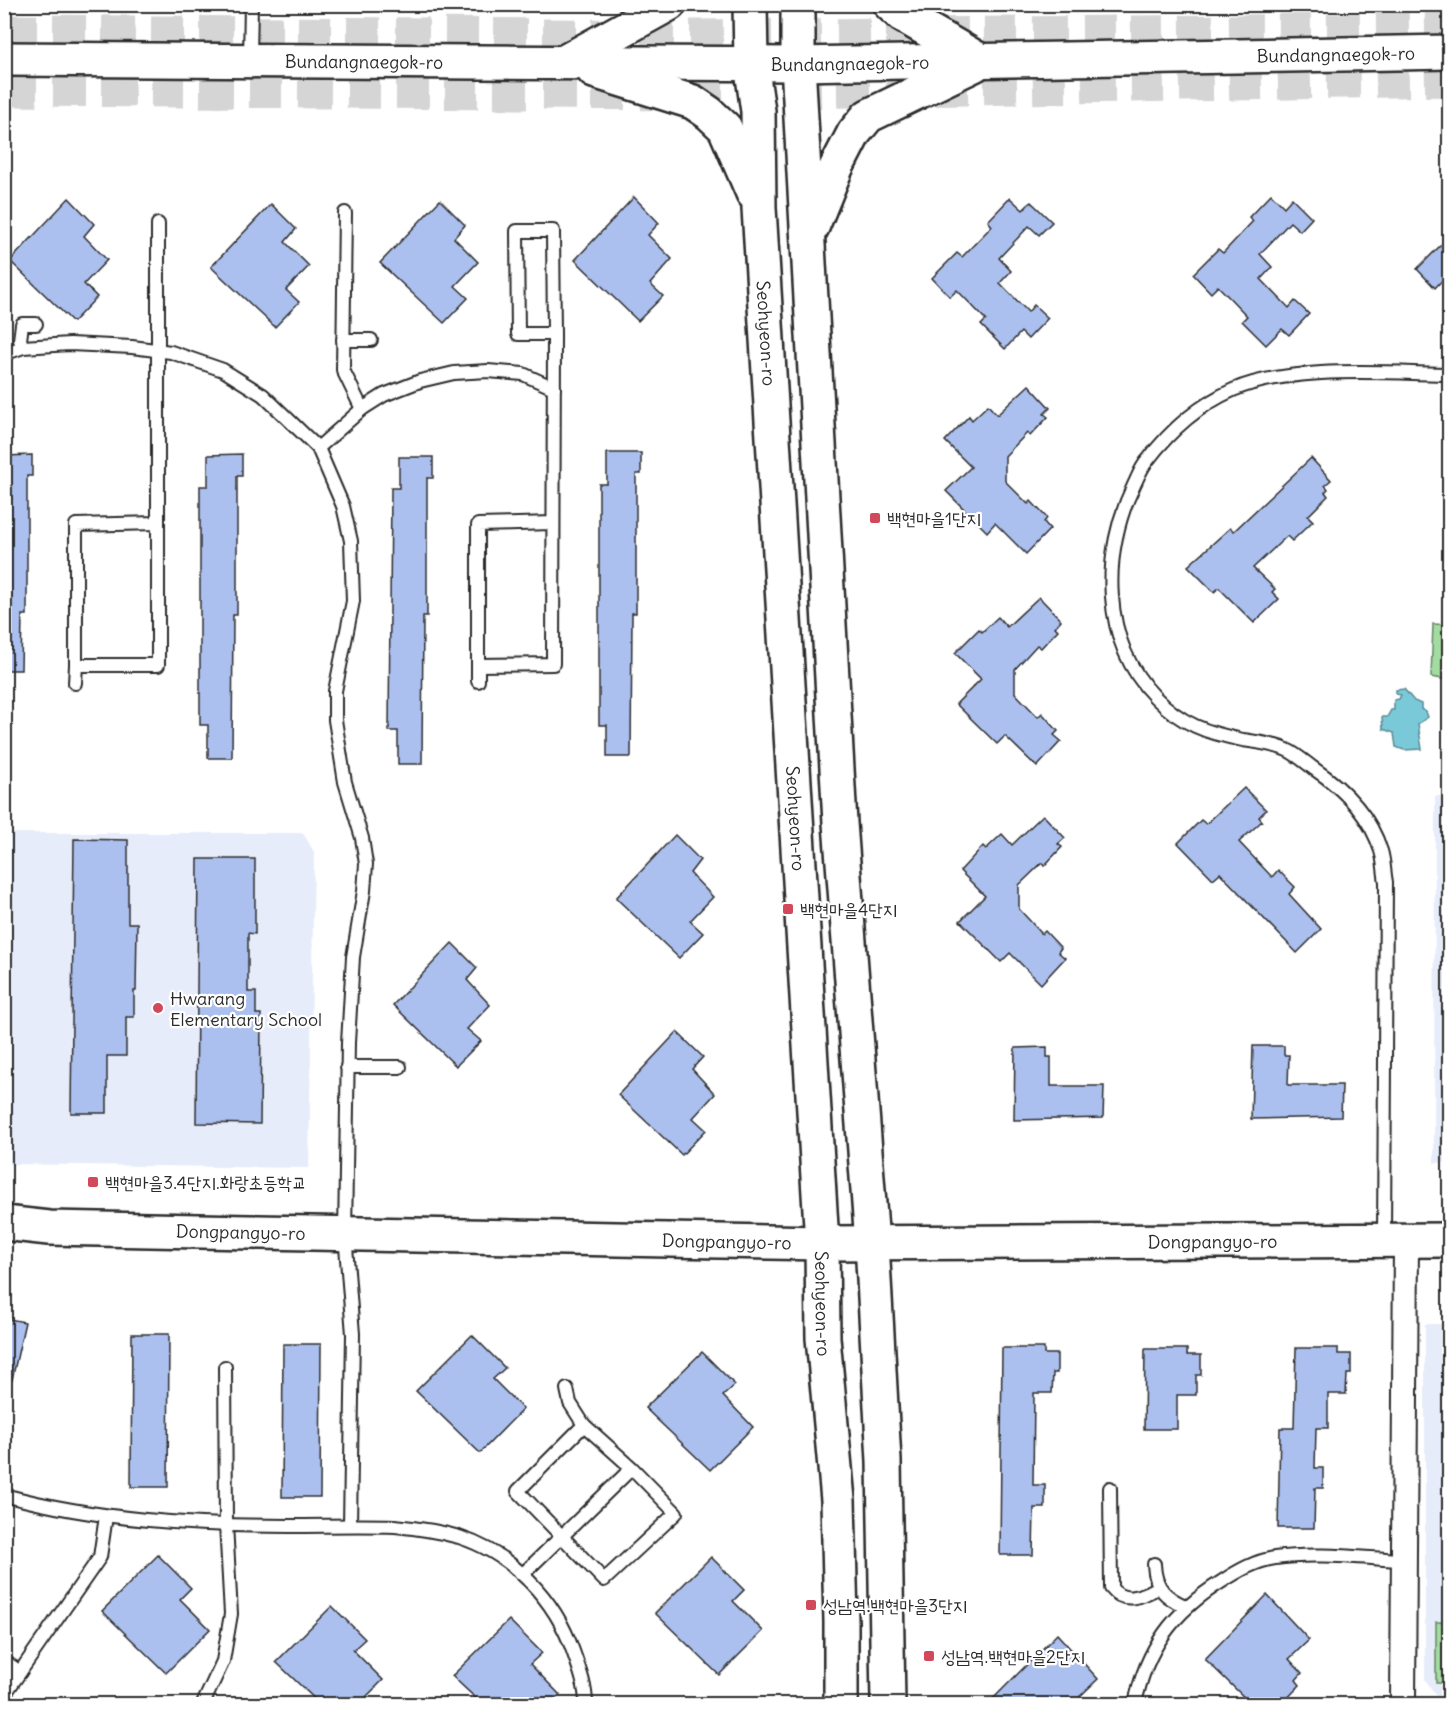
<svg xmlns="http://www.w3.org/2000/svg" width="1454" height="1709" viewBox="0 0 1454 1709" font-family="Delius,'Poor Story',sans-serif">
	<rect width="100%" height="100%" fill="#fff"/>
	<filter id="ink" filterUnits="userSpaceOnUse"><feTurbulence type="fractalNoise" baseFrequency=".0167" numOctaves="2"/><feDisplacementMap in="SourceGraphic" scale="12" xChannelSelector="R" yChannelSelector="G"/><feConvolveMatrix kernelMatrix="1 2 1 2 8 2 1 2 1" color-interpolation-filters="sRGB"/></filter>
	<g filter="url(#ink)">
		<g fill="#e6ecfa">
			<path d="M1435,796H1450L1449,1162L1434,1163Z"/>
			<path d="M5,833H303L314,852L309,1168L5,1164Z"/>
			<path d="M1425,1324H1449V1696H1436L1425,1679Z"/>
		</g>
		<g fill="#a3dca1" stroke="#678466" stroke-width="1.5">
			<path d="M1433,624L1449,625V680L1431,677Z"/>
			<path d="M1449,1366H1450L1449,1608Z"/>
			<rect x="1436" y="1622" width="13" height="61"/>
		</g>
		<path fill="#7ac9d8" stroke="#5a8a93" stroke-width="1.5" d="M1404,689L1414,701L1421,704V709L1426,712L1428,717L1418,724L1422,749L1404,750L1396,747L1394,733L1383,729L1382,717H1387L1391,710H1394V700L1399,699L1401,695L1396,694V690Z"/>
		<g fill="#acc0ef" stroke="#2b2b2b" stroke-width="1.5">
			<path d="M1271,194L1284,207L1292,198L1312,218L1300,231L1290,222L1260,254L1272,267L1261,279L1289,308L1295,301L1309,314L1289,335L1282,329L1266,345L1242,321L1247,316L1218,286L1211,293L1193,274L1218,249L1223,253L1253,221L1249,217Z"/>
			<path d="M634,197L659,223L648,235L672,259L650,284L663,296L638,321L575,260Z"/>
			<path d="M69,198L94,224L84,236L107,260L84,284L97,297L73,322L10,261Z"/>
			<path d="M1010,198L1023,210L1031,202L1052,222L1039,235L1029,226L999,258L1011,271L1000,283L1028,312L1034,305L1048,318L1028,339L1021,332L1005,349L981,325L986,320L957,290L950,297L932,278L957,253L962,257L992,226L988,221Z"/>
			<path d="M440,200L465,225L454,238L478,262L455,286L468,298L444,323L380,263Z"/>
			<path d="M271,204L296,229L285,242L309,266L286,290L299,302L275,327L211,267Z"/>
			<path d="M1449,237V273L1435,288L1417,269Z"/>
			<path d="M1029,385L1050,408L1044,414L1048,417L1030,436L1027,433L1005,456V481L1028,504L1031,501L1047,518L1044,522L1050,529L1026,554L995,523L987,532L946,491L971,467L945,441L969,416L972,420L988,405L997,415Z"/>
			<path d="M607,453H641V474H636V613H632L631,757H607V725H599V484H607Z"/>
			<path d="M242,454V476H237V615H233L232,758H208V725H200V486H208V455Z"/>
			<path d="M32,455V476H27V615H22L21,670H4V456Z"/>
			<path d="M399,457H433V478H427V616H423L422,764H398V731H389L391,488H399Z"/>
			<path d="M1311,458L1331,480L1325,485L1328,489L1325,492L1328,496L1308,516L1313,521L1292,541L1287,536L1253,568L1275,589L1272,592L1279,599L1254,623L1219,588L1214,592L1188,566L1230,528L1234,531Z"/>
			<path d="M1039,597L1061,620L1055,627L1058,630L1041,648L1037,645L1015,669V693L1038,717L1042,713L1058,731L1054,735L1061,741L1037,767L1005,736L997,744L956,704L981,679L955,653L979,629L982,632L998,617L1007,627Z"/>
			<path d="M1244,788L1266,810L1259,817L1262,821L1239,842L1272,877L1278,870L1295,887L1289,894L1321,929L1297,953L1220,873L1213,879L1178,843L1201,820L1206,824Z"/>
			<path d="M1043,815L1065,838L1058,844L1062,847L1044,866L1042,863L1019,885V909L1042,934L1045,931L1061,948L1058,952L1065,958L1041,984L1010,953L1001,962L960,921L985,896L960,871L983,846L986,849L1002,834L1012,845Z"/>
			<path d="M675,835L700,860L690,873L713,897L690,921L703,933L679,958L616,898Z"/>
			<path d="M74,839L128,840V923H137L136,991H134V1017H126V1056H107V1113H71Z"/>
			<path d="M198,859H255V934L248,933V992H256V1014H261L260,1124L196,1123Z"/>
			<path d="M452,943L477,968L467,980L490,1005L467,1029L481,1041L456,1066L393,1005Z"/>
			<path d="M677,1032L703,1057L692,1069L715,1094L693,1118L706,1130L682,1155L618,1095Z"/>
			<path d="M1253,1046H1284V1055H1289L1288,1085H1342L1341,1117L1251,1119Z"/>
			<path d="M1047,1047V1057H1051V1086H1104L1103,1118L1014,1120L1015,1048Z"/>
			<path d="M4,1318L25,1322L12,1380L4,1379Z"/>
			<path d="M132,1334H169L168,1487H131Z"/>
			<path d="M472,1335L505,1368L493,1379L523,1409L480,1453L416,1391Z"/>
			<path d="M283,1344H321L320,1497H282Z"/>
			<path d="M1002,1348H1044V1354H1057V1373H1053L1052,1393H1034L1033,1485H1045V1508H1034L1033,1555H1000Z"/>
			<path d="M1296,1348H1338V1354H1351V1374H1347L1346,1394H1328V1428H1316L1315,1468H1323V1488H1315L1314,1528H1278L1280,1428H1294Z"/>
			<path d="M1145,1349H1187V1355H1201V1375H1196V1395H1177V1429H1144Z"/>
			<path d="M702,1352L735,1385L723,1396L753,1427L710,1470L645,1408Z"/>
			<path d="M158,1555L191,1588L180,1599L210,1629L166,1673L102,1611Z"/>
			<path d="M711,1557L744,1590L733,1601L763,1631L719,1675L655,1613Z"/>
			<path d="M1267,1595L1309,1640L1289,1659L1302,1673L1296,1680L1300,1685L1282,1704H1251L1205,1659Z"/>
			<path d="M332,1606L365,1639L353,1650L383,1680L359,1704H320L276,1662Z"/>
			<path d="M509,1620L542,1653L530,1664L560,1695L550,1704H482L452,1676Z"/>
			<path d="M1057,1634L1098,1679L1072,1704H988Z"/>
		</g>
		<g fill="none" stroke-linecap="round" stroke-linejoin="round">
			<g stroke="#d5d5d5" stroke-width="33" stroke-dasharray="33 16" stroke-linecap="butt">
				<path d="M4,31L692,36L1450,29"/>
				<path d="M4,90L695,94L1450,80"/>
			</g>
			<g stroke="#2b2b2b" stroke-width="16">
				<g id="service">
					<path d="M250,58L251,4"/>
					<path d="M345,213L343,370L362,409"/>
					<path d="M343,340H371"/>
					<path d="M23,347L20,340L22,324H36"/>
					<path d="M4,354L23,347L70,344L132,347L171,352L223,370L263,395L318,448L343,506L351,541L353,601L335,691V720L345,782L362,838L366,864L364,891L353,957L348,1043L345,1234L353,1334L350,1525"/>
					<path d="M318,448L362,409L384,395L420,381L454,373L488,371L523,374L554,388"/>
					<path d="M157,523L76,525V665H158V224"/>
					<path d="M552,523L478,525V665L553,664L554,334L553,231H517L518,334H554"/>
					<path d="M478,665V681"/>
					<path d="M75,683L76,665"/>
					<path d="M347,1067H400"/>
					<path d="M1384,1240L1386,882C1384,872 1384,860 1381,851C1370,815 1343,788 1313,768C1305,762 1296,754 1287,750C1274,744 1257,742 1243,740C1207,733 1181,724 1155,697C1101,642 1101,552 1134,485C1138,477 1141,468 1147,461C1169,432 1199,405 1233,390C1291,365 1387,373 1450,374"/>
					<path d="M567,1389L570,1403L584,1425"/>
					<path d="M1110,1488L1111,1588C1124,1605 1143,1596 1159,1587"/>
					<path d="M4,1495C97,1520 194,1526 290,1526C325,1526 360,1525 395,1526C416,1528 438,1531 459,1537C512,1554 555,1599 573,1651C579,1668 586,1686 586,1704"/>
					<path d="M1154,1564C1155,1589 1166,1598 1187,1607"/>
					<path d="M523,1574L632,1468L676,1513L604,1580L518,1491L584,1425L632,1468"/>
					<path d="M4,1661L20,1672"/>
					<path d="M4,1695L100,1557L106,1516"/>
					<path d="M203,1704L223,1661L231,1614L226,1524L225,1367"/>
					<path d="M1135,1704C1146,1649 1173,1612 1221,1582C1238,1571 1255,1561 1275,1558C1314,1552 1363,1558 1403,1560"/>
				</g>
			</g>
			<g stroke="#2b2b2b" stroke-width="28">
				<path id="minor" d="M1403,1704L1406,1241"/>
			</g>
			<g stroke="#2b2b2b" stroke-width="38">
				<g id="secondary">
					<path id="s1" d="M4,1223L49,1228L822,1243L1450,1240"/>
				</g>
			</g>
			<g stroke="#2b2b2b" stroke-width="38">
				<g id="primary">
					<path id="s2" d="M750,4L751,63L758,111L759,208L822,1243L823,1338L838,1500L841,1622V1704"/>
					<path d="M798,4V64L840,823L872,1243L884,1461L888,1704"/>
					<path d="M890,4L902,15L981,61"/>
					<path id="s3" d="M4,59L798,64L1450,52"/>
					<path d="M566,61L669,4"/>
					<path d="M594,71L693,102L709,113L725,128L753,193"/>
					<path d="M812,227L836,168L854,133L868,116L974,65"/>
				</g>
			</g>
			<use href="#service" stroke="#fff" stroke-width="12"/>
			<use href="#minor" stroke="#fff" stroke-width="24"/>
			<use href="#secondary" stroke="#fff" stroke-width="33"/>
			<use href="#primary" stroke="#fff" stroke-width="33"/>
		</g>
	</g>
	<g fill="#d1495b" stroke="#fff" stroke-width="2">
		<rect x="869" y="512" width="12" height="12" rx="3"/>
		<rect x="782" y="903" width="12" height="12" rx="3"/>
		<circle cx="158" cy="1008" r="6"/>
		<rect x="87" y="1176" width="12" height="12" rx="3"/>
		<rect x="805" y="1599" width="12" height="12" rx="3"/>
		<rect x="923" y="1650" width="12" height="12" rx="3"/>
	</g>
	<g text-anchor="middle" dominant-baseline="central" stroke-width="4.5" stroke-linejoin="round" paint-order="stroke">
		<g font-size="18" fill="#2b2b2b" stroke="#fff">
			<text stroke="none"><textPath href="#s3" startOffset="1332">Bundangnaegok-ro</textPath></text>
			<text stroke="none"><textPath href="#s3" startOffset="360">Bundangnaegok-ro</textPath></text>
			<text stroke="none"><textPath href="#s3" startOffset="846">Bundangnaegok-ro</textPath></text>
			<text stroke="none"><textPath href="#s2" startOffset="330">Seohyeon-ro</textPath></text>
			<text stroke="none"><textPath href="#s2" startOffset="816">Seohyeon-ro</textPath></text>
			<text stroke="none"><textPath href="#s1" startOffset="237">Dongpangyo-ro</textPath></text>
			<text stroke="none"><textPath href="#s1" startOffset="723">Dongpangyo-ro</textPath></text>
			<text stroke="none"><textPath href="#s1" startOffset="1209">Dongpangyo-ro</textPath></text>
			<text stroke="none"><textPath href="#s2" startOffset="1302">Seohyeon-ro</textPath></text>
		</g>
		<g font-size="18" fill="#2b2b2b" stroke="#fff" text-anchor="start">
			<text x="887" y="518">백현마을1단지</text>
			<text x="800" y="909">백현마을4단지</text>
			<text x="170" y="998">Hwarang<tspan x="170" dy="21">Elementary School</tspan></text>
			<text x="105" y="1182">백현마을3.4단지.화랑초등학교</text>
			<text x="823" y="1605">성남역.백현마을3단지</text>
			<text x="941" y="1656">성남역.백현마을2단지</text>
		</g>
	</g>
	<rect width="1454" height="1709" fill="none" stroke="#fff" stroke-width="24"/>
	<rect x="12" y="12" width="1430" height="1685" fill="none" stroke="#2b2b2b" stroke-width="2" filter="url(#ink)"/>
</svg>
